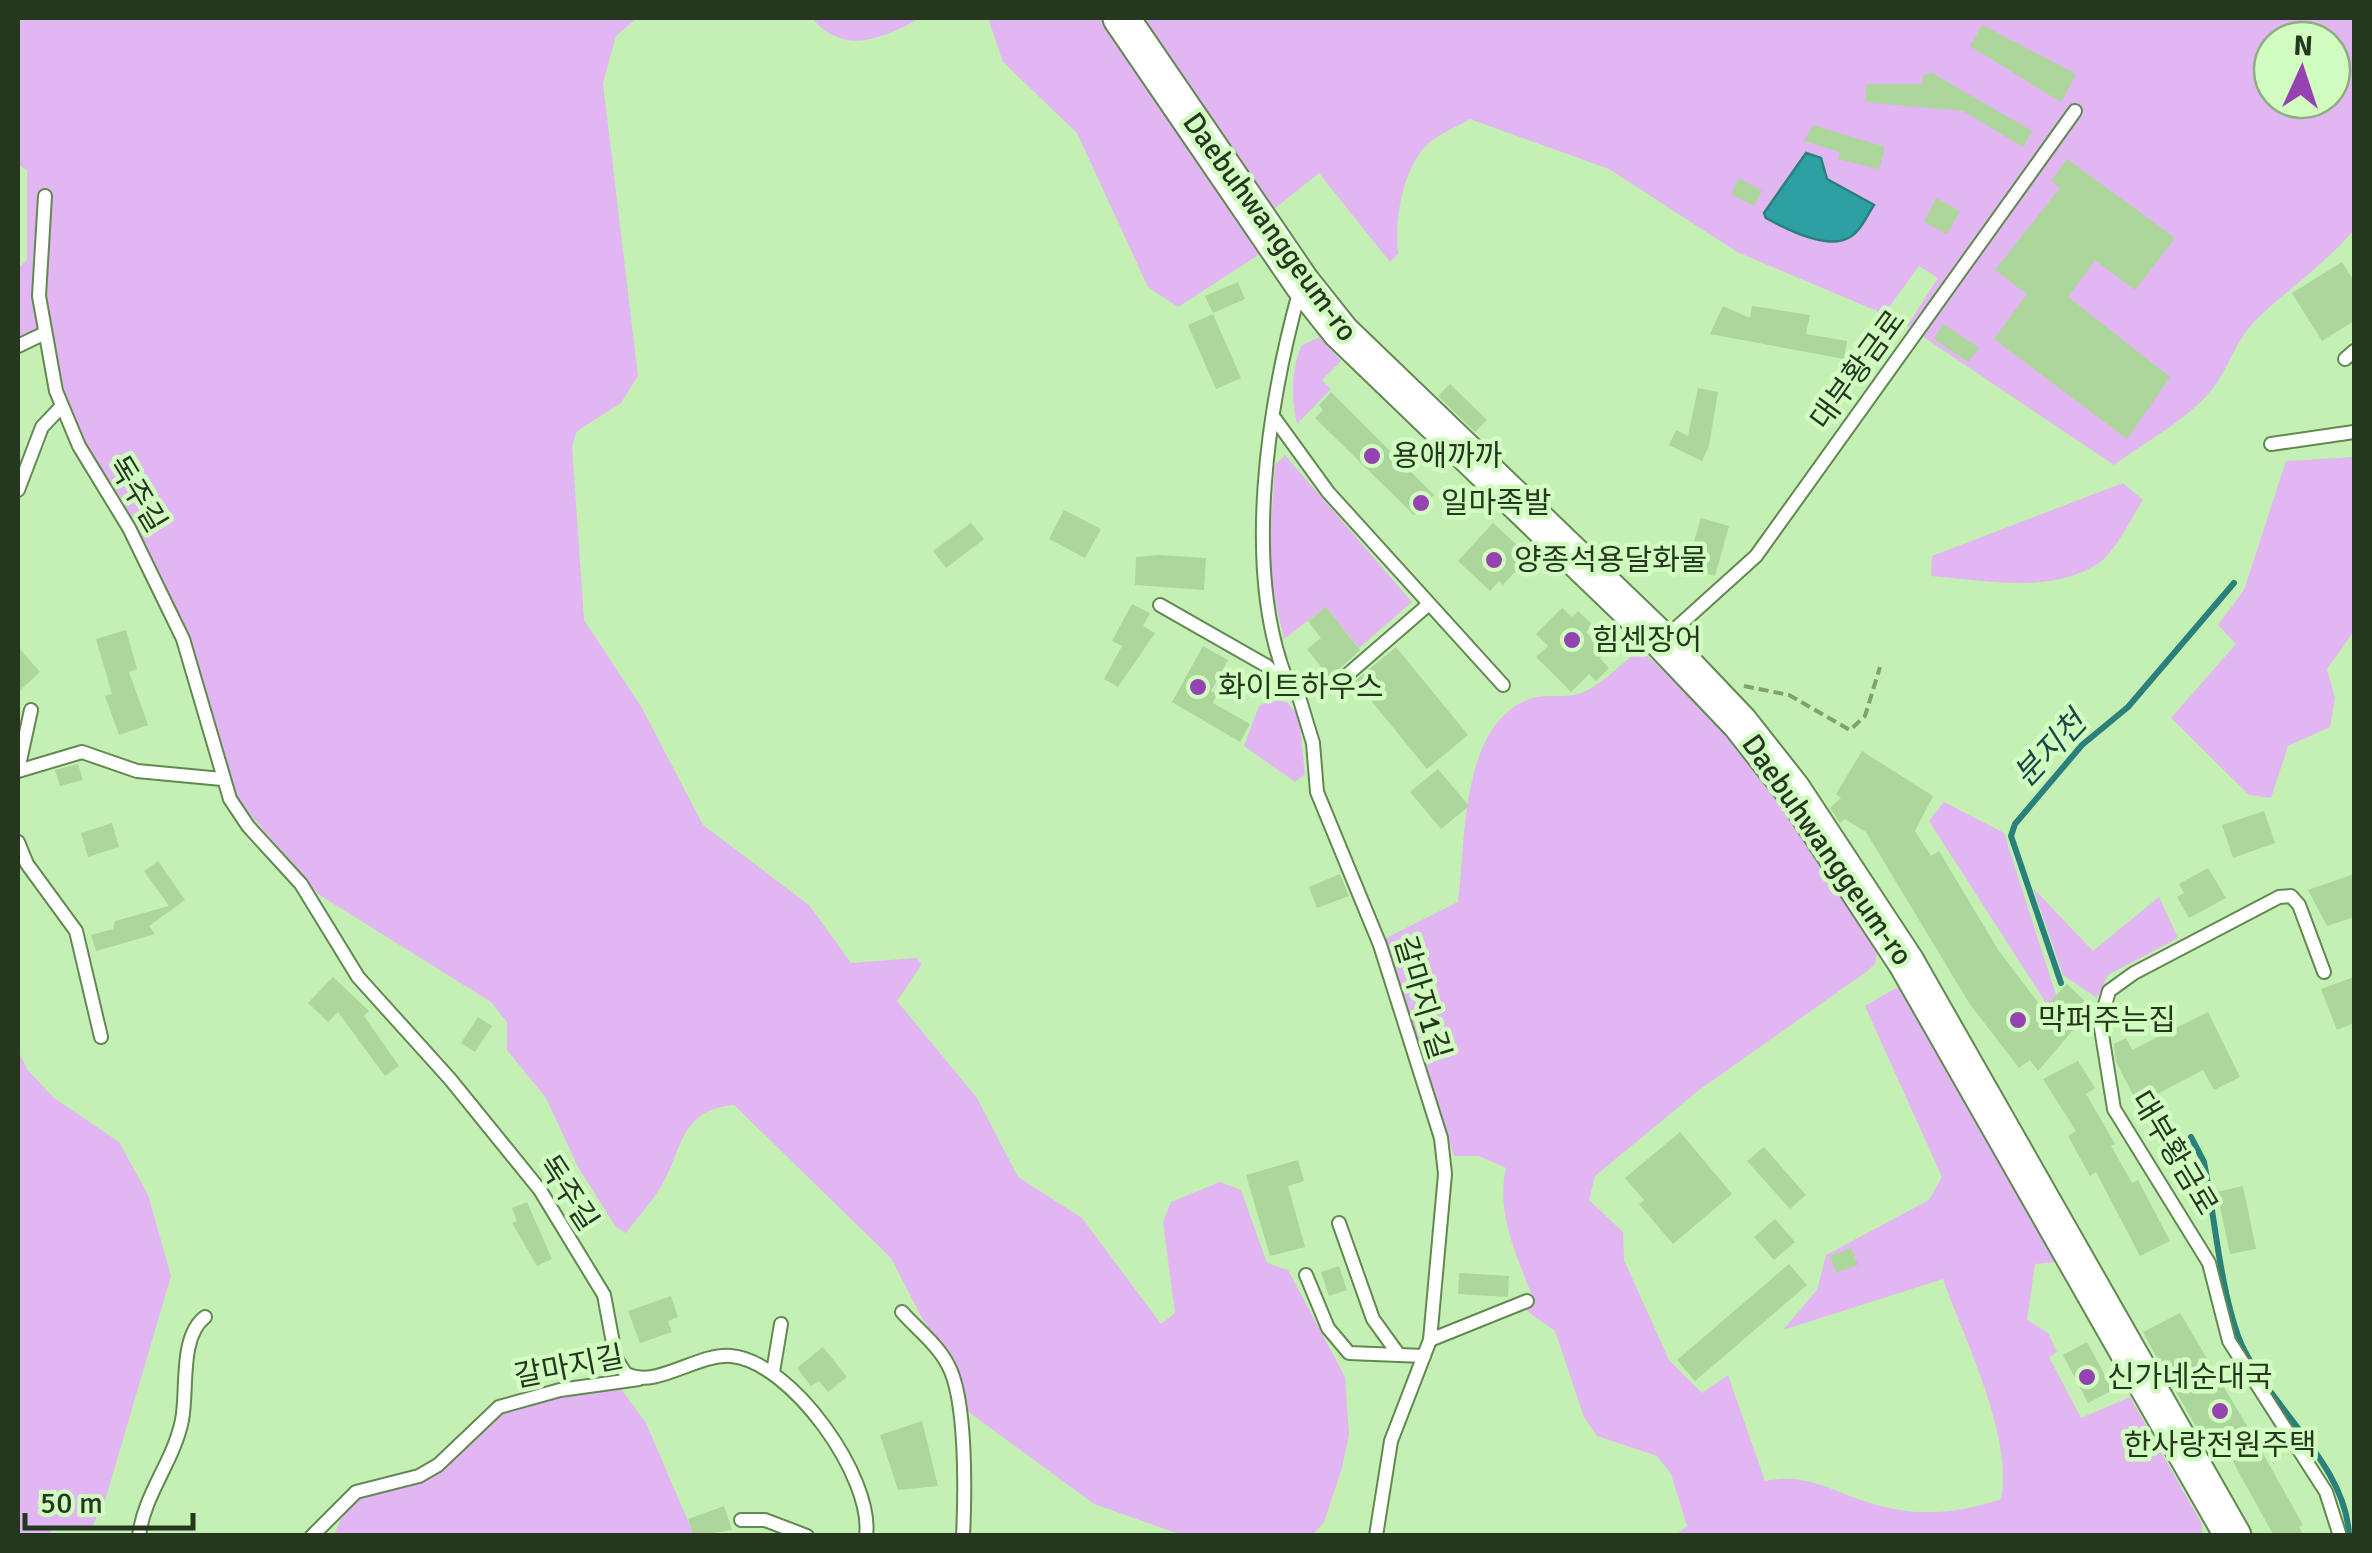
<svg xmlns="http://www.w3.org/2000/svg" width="2372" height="1553" viewBox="0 0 2372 1553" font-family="Signika,'Noto Sans KR',sans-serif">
	<rect width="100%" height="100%" fill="#c5f0b3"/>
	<g fill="#e1b6f2" fill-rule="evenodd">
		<path d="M18,18H637L616,36L603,83L638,376L621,403L577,431L572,446L584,620L642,708L703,825L809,905L851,963L916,958L922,964L897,1001L977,1098L1018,1177L1082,1218L1161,1324L1175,1313L1163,1222L1171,1202L1220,1182L1241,1190L1267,1263L1288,1270L1345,1377L1349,1434L1342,1468L1324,1522L1313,1535H1182L1094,1504L966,1410L955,1360L923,1320L891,1258L734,1105C678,1110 684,1150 660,1188C650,1204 637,1218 626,1233L616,1227L578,1167L546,1098L507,1050V1022L491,1002L318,894L238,800L191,640L149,554L69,417L46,327L18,338V269L27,259V170L18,165Z"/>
		<path d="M812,18H921C882,38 844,57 812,18Z"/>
		<path d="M988,18H1099L1260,254L1178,307L1148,287L1077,133L1003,62Z"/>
		<path d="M1144,18H2354V230C2325,264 2289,288 2257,319C2237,338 2231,362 2216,384C2193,417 2146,441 2114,465L1907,326L1938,278L1919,266L1884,314L1737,252L1609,169L1470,119C1457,127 1433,136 1423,149C1401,177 1395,220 1398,254L1390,262L1319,173L1274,209ZM2272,40H2332V100H2272Z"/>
		<path d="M1319,337L1341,361L1322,380L1331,389L1297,424C1291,398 1291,371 1301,346Z"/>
		<path d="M1285,455L1412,602L1359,648L1326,607L1284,639L1268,570L1275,465Z"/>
		<path d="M2354,457V631L2327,669L2335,698L2330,727L2288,746L2271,798L2249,795L2171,718L2236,644L2218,625L2244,590L2286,461Z"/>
		<path d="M2123,483L2143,500C2131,518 2116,551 2099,563C2051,595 1984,580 1931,576L1932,556Z"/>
		<path d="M1640,649L1710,716L1762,776L1878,946L1875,964L1866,972L1699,1090L1595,1176L1589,1200L1623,1232L1624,1260L1669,1360L1702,1393L1728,1375L1765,1481C1812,1471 1839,1497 1885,1507C1923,1517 1964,1512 2001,1499C2014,1437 1964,1339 1943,1279L1783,1330L1817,1290L1826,1255L1929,1200L1942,1177L1865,1006L1896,988L1904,990L2057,1262L2035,1264L2027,1320L2048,1333L2057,1352L2049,1357L2081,1418L2130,1397L2202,1524V1535H1676L1687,1526L1671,1474L1657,1456L1597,1436L1584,1417L1555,1331L1524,1309L1535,1304C1519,1259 1495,1216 1506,1168L1479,1156H1454L1384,939L1458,902C1466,840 1460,720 1533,698C1547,694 1564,698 1578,694C1599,688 1623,662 1640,649Z"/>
		<path d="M1270,700L1287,702L1299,717L1305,774L1295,782L1244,746L1259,706Z"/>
		<path d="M1944,802L2004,833L2063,1017L2057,1020L1929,821Z"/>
		<path d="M2033,888L2093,951L2159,897L2178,938L2108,975L2097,998L2063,975Z"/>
		<path d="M18,1050L27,1069L54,1098L119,1142L148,1195L171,1276L104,1504L92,1526L51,1529V1535H18Z"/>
		<path d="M621,1389L646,1423L694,1535L334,1536C354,1476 395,1500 439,1472C464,1456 479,1419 506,1409C543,1396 582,1390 621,1389Z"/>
	</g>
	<path fill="#2ca0a2" stroke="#2a807b" stroke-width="2.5" d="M1806,153L1821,158L1827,179L1874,205C1867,215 1861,231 1850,237C1828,251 1786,229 1766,218L1764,213Z"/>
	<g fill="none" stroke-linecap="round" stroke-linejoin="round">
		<g stroke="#2a807b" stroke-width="6">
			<path d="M2061,983L2011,836L2015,824L2082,745L2128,707L2234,583"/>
			<path d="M2191,1137L2204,1162C2215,1218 2219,1281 2238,1336C2262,1401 2347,1463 2349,1536"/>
		</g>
	</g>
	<g fill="#acd69a">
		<path d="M1982,25L2076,74L2061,102L1970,46Z"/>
		<path d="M1932,73L2032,131L2023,147L1963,111L1865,102L1867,84H1922L1923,75Z"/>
		<path d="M1813,125L1885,147L1879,169L1838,159L1840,152L1804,141Z"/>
		<path d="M2067,159L2175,238L2135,290L2095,260L2068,297L2170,377L2127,439L1994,339L2027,294L1995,270L2060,188L2051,181Z"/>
		<path d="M1739,178L1762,191L1754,206L1731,194Z"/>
		<path d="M1936,198L1960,211L1947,234L1924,222Z"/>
		<path d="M2342,262L2354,281V321L2322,341L2292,293Z"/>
		<path d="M1238,282L1245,299L1213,313L1205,296Z"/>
		<path d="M1723,306L1750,318L1752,306L1810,315L1806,334L1847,341L1844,359L1710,334Z"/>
		<path d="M1213,314L1241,378L1216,389L1188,325Z"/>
		<path d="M1943,324L1979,348L1968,362L1934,339Z"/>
		<path d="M1450,384L1487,420L1475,432L1438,396Z"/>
		<path d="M1698,388L1718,392L1709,446L1702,461L1669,445L1676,430L1688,436Z"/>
		<path d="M1331,392L1434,495L1414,515L1315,418L1323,410L1319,405Z"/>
		<path d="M1064,510L1101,529L1085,558L1049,539Z"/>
		<path d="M1701,518L1729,526L1715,576L1686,568Z"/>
		<path d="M971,523L984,539L946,568L933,551Z"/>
		<path d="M1493,523L1529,556L1503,585L1499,581L1490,591L1458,561Z"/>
		<path d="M1159,555L1206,558L1204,590L1135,585L1136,557Z"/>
		<path d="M1132,604L1150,613L1143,626L1155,633L1118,687L1104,679L1122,646L1112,641Z"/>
		<path d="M1326,607L1360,650L1330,678L1307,649L1321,638L1308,621Z"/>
		<path d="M1562,608L1572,617L1578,611L1593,625L1586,632L1606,652L1600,658L1609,668L1596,681L1589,674L1571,692L1536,657L1548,646L1536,634Z"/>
		<path d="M126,630L137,669L129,672L148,725L119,735L105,696L112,694L96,639Z"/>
		<path d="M1203,646L1228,660L1211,691L1217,694L1213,703L1250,724L1240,742L1172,702Z"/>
		<path d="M18,647L40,672L18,692Z"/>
		<path d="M1396,647L1468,735L1427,769L1355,681Z"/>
		<path d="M1862,751L1933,796L1915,831L1931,856L1939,851L1999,951L2043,1009L2067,984L2092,1008L2038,1071L2030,1060L2019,1068L1969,1003L1866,832L1845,819L1840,823L1830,808L1841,798L1836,794Z"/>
		<path d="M78,764L83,780L60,786L55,770Z"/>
		<path d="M1438,769L1469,806L1441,829L1410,792Z"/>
		<path d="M2264,811L2275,843L2233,858L2222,825Z"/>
		<path d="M112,823L119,847L88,857L81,833Z"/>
		<path d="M158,861L185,900L149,926L155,934L96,951L91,935L113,929L115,921L169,906L144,871Z"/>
		<path d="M2208,868L2226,898L2189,918L2177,897L2184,893L2179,884Z"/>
		<path d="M1340,874L1349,896L1317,908L1309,887Z"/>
		<path d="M2354,874V917L2327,926L2308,890Z"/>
		<path d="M333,977L369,1011L364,1016L399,1066L385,1076L338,1012L328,1022L308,1003Z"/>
		<path d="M2354,977V1023L2337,1030L2321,989Z"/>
		<path d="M2208,1012L2240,1077L2214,1090L2203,1070L2138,1104L2116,1062L2114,1044L2126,1038L2132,1050Z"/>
		<path d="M478,1017L492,1026L475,1052L461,1043Z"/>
		<path d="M2078,1061L2095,1088L2086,1094L2115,1144L2111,1146L2132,1183L2138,1180L2170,1241L2140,1256L2096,1172L2090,1176L2068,1136L2076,1131L2043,1079Z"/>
		<path d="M1680,1132L1732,1194L1673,1244L1639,1204L1644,1200L1625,1178Z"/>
		<path d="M1764,1147L1806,1195L1790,1209L1747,1161Z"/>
		<path d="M1298,1160L1304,1181L1288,1186L1305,1247L1270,1256L1246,1175Z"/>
		<path d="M2243,1186L2256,1249L2230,1254L2217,1192Z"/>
		<path d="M527,1202L552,1259L537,1266L512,1223L517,1221L512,1208Z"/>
		<path d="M1775,1219L1795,1242L1774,1260L1754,1237Z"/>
		<path d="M1851,1248L1858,1265L1836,1273L1830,1256Z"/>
		<path d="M1789,1264L1807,1285L1695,1381L1677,1360Z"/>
		<path d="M1339,1266L1347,1290L1329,1296L1321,1272Z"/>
		<path d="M1459,1273L1509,1276L1508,1297L1458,1294Z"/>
		<path d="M671,1296L678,1317L668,1321L672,1332L640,1343L628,1311Z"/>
		<path d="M2180,1313L2256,1441L2303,1525L2299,1527L2304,1536H2274L2222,1442L2209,1449L2164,1371L2143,1332Z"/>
		<path d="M2087,1342L2113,1390L2088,1403L2063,1355Z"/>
		<path d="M823,1347L847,1377L828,1392L819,1381L811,1386L797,1368Z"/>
		<path d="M922,1421L938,1486L898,1490L880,1435Z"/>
		<path d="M724,1506L732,1530L694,1536L688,1519Z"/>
	</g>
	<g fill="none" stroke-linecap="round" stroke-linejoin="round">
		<g stroke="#628951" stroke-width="16">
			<g id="service">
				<path d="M45,196L39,296L56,391L79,446L129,528L183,639L230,799L248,826L301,884L358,977L450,1079L540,1190L604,1295L616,1359L626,1374C657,1389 697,1353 731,1356C791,1361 874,1478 866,1536"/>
				<path d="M18,346L43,334"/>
				<path d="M2345,359L2354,351"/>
				<path d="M1275,419L1328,492L1503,685"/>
				<path d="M2271,444L2354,432"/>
				<path d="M18,490L42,427L61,407"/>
				<path d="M1160,605L1267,666L1299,697L1313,743L1317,792L1380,945L1441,1138L1445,1174L1430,1340L1391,1441L1376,1536"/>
				<path d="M1664,639L1756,556L2075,111"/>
				<path d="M1287,681C1242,569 1268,404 1300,289"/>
				<path d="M1339,682L1429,604"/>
				<path d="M18,770L31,710"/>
				<path d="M18,771L82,752L137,771L222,779"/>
				<path d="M18,842L27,864L76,931L101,1037"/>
				<path d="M2324,972L2299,905L2291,896L2279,897L2134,973L2109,991L2100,1022L2114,1109L2209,1263L2229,1341L2326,1492L2340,1536"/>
				<path d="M1339,1223L1373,1319L1399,1355"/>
				<path d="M1306,1275L1328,1328L1349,1353L1424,1356"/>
				<path d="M902,1312C917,1329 938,1345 948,1365C967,1399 965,1496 963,1536"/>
				<path d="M1430,1340L1527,1301"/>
				<path d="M773,1372L781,1324"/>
				<path d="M741,1520H765L807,1536"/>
				<path d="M139,1536C144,1494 174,1461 182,1420C188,1390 179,1337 205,1317"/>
				<path d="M312,1536L356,1492L419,1476L438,1465L499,1407L560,1390L639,1379"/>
			</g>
		</g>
		<g stroke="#628951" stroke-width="39">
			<path id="secondary" d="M1121,18L1302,283L1341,332L1662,641L1740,723L1792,789L1906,962L2233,1536"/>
		</g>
		<path stroke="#81a174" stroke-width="4" stroke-dasharray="10 5" stroke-linecap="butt" d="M1744,686L1789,695L1850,730L1865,716L1880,667"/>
		<use href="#service" stroke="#fff" stroke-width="12"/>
		<use href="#secondary" stroke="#fff" stroke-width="35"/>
	</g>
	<g fill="#9543b1" stroke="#d2fdc0" stroke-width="4">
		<circle cx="1372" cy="456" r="10"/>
		<circle cx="1421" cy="503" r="10"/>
		<circle cx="1494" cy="560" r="10"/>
		<circle cx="1572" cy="640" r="10"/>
		<circle cx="1198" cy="687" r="10"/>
		<circle cx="2018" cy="1020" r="10"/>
		<circle cx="2087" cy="1377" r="10"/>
		<circle cx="2220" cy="1411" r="10"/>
	</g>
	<g text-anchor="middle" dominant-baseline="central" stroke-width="9" stroke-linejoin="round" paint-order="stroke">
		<g font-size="30" fill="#26371f" stroke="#d2fdc0">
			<text transform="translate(1270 227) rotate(54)">Daebuhwanggeum-ro</text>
			<text transform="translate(1858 370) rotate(-54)">대부황금로</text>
			<text transform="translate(137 494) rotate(59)">독주길</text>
			<text transform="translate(1827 850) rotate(55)">Daebuhwanggeum-ro</text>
			<text transform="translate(1422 998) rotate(73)">갈마지1길</text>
			<text transform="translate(2174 1153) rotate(59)">대부황금로</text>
			<text transform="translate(568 1193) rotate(57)">독주길</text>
			<text transform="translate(569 1367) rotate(-11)">갈마지길</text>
		</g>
		<g font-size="30" fill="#26371f" stroke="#d2fdc0" text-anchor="start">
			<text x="1392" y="456">용애까까</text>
			<text x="1441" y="503">일마족발</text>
			<text x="1514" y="560">양종석용달화물</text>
			<text x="1592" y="640">힘센장어</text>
			<text x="1218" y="687">화이트하우스</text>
			<text x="2038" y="1020">막퍼주는집</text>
			<text x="2107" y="1377">신가네순대국</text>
			<text x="2220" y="1445" text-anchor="middle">한사랑전원주택</text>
		</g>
		<g font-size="32" font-style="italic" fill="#18494a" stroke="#d2fdc0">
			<text transform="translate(2050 749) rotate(-47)">분지천</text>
		</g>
	</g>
	<rect width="2372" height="1553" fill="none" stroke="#26371f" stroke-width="40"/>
	<g transform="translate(2302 70) rotate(3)"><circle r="48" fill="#d2fdc0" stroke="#8dae80" stroke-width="2.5"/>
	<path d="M0-8L18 38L0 25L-18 38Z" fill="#9543b1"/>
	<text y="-15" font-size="28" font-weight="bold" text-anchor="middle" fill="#26371f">N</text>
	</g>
	<path d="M25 1513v15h168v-15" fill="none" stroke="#26371f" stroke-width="5"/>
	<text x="40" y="1513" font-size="30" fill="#26371f" stroke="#d2fdc0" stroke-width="8" paint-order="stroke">50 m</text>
</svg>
